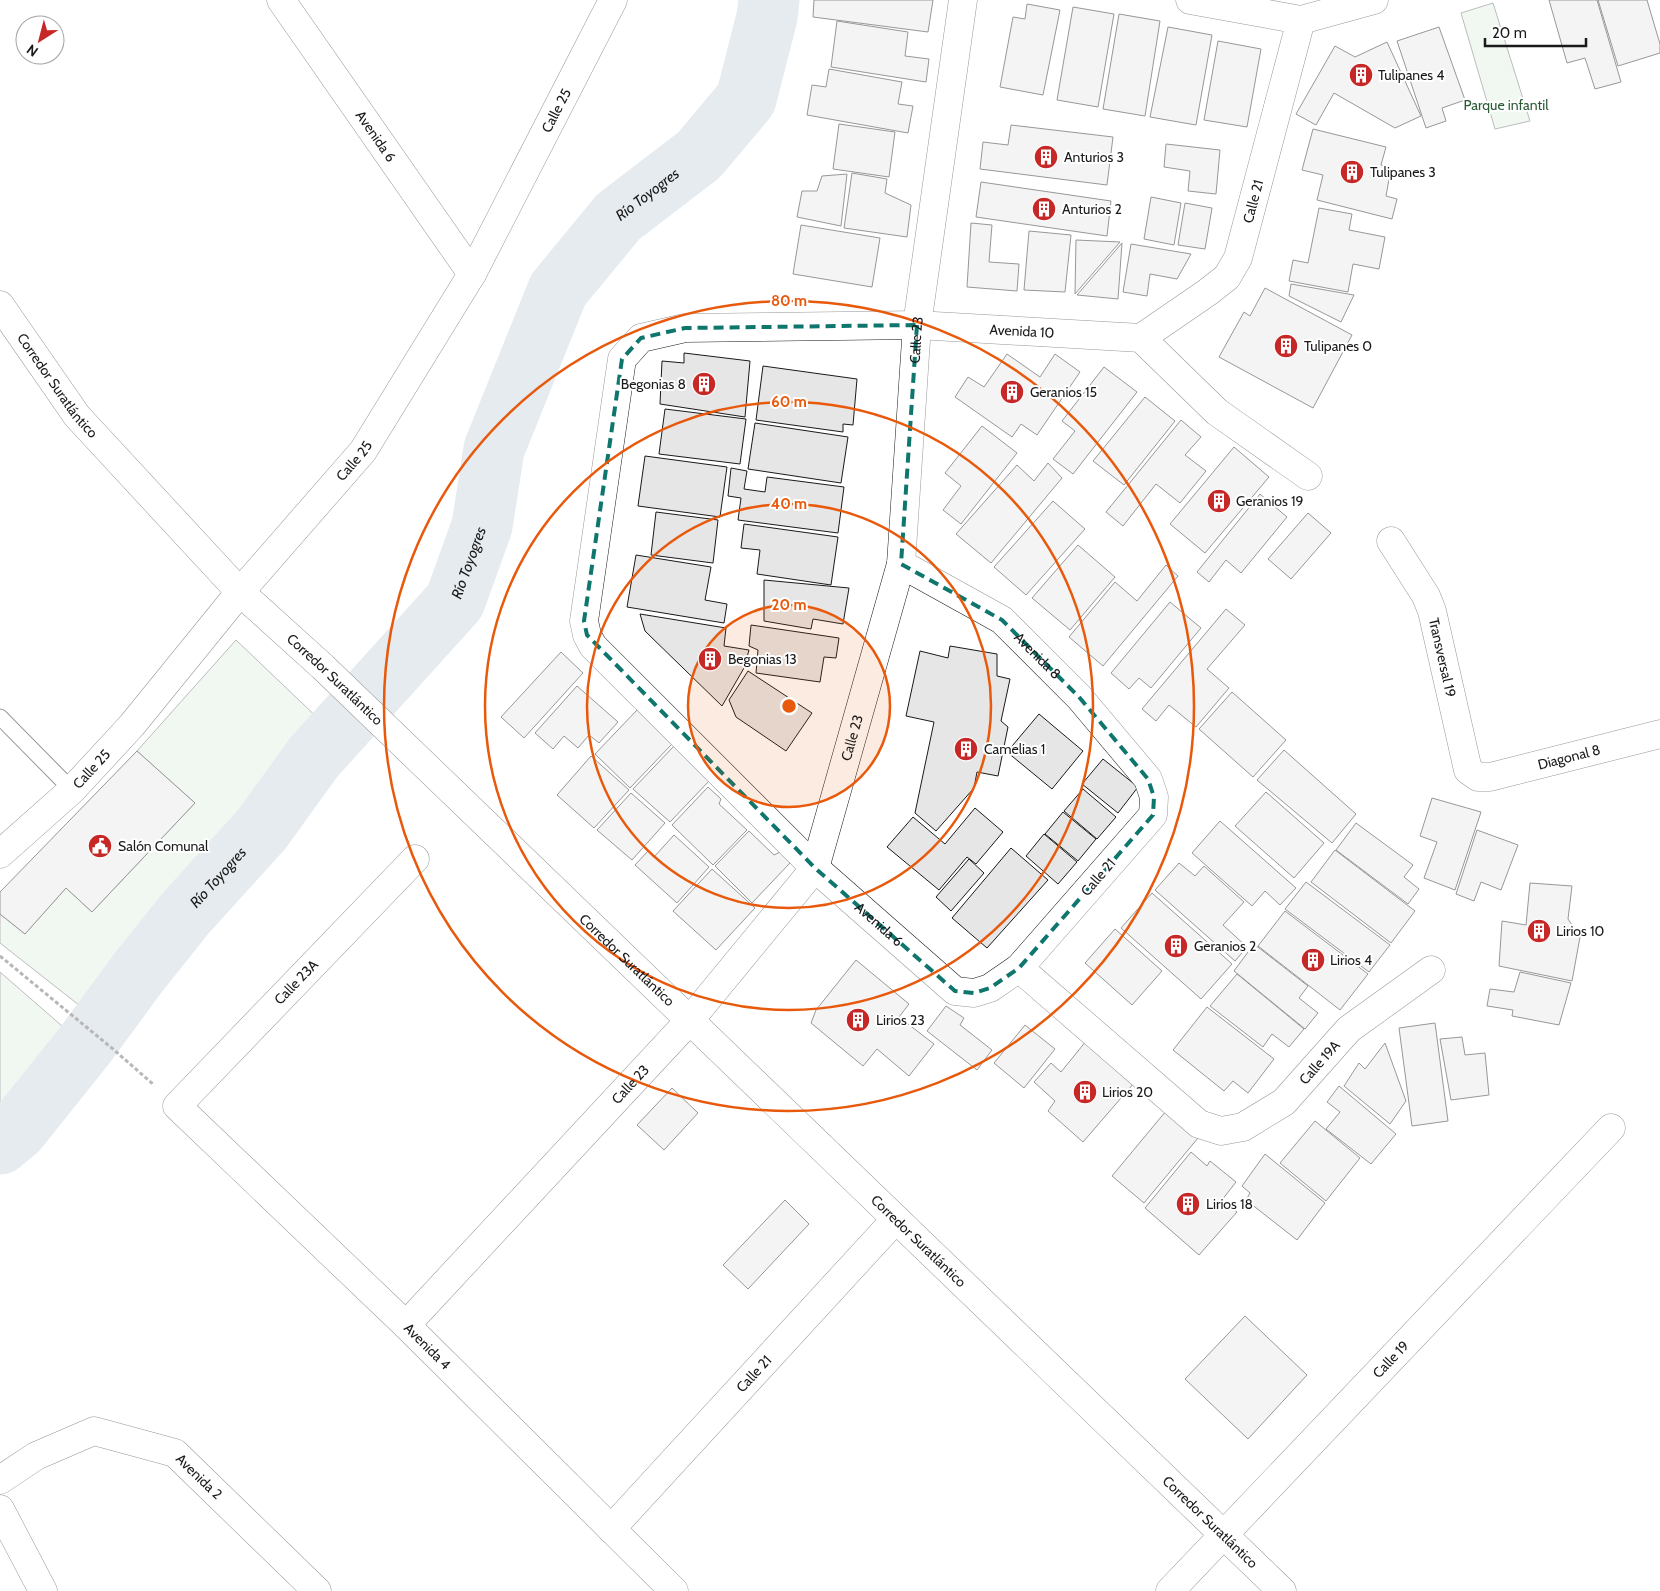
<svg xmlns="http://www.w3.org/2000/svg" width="1660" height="1591" viewBox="0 0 1660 1591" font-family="Cabin,sans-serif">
	<rect width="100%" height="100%" fill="#fff"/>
	<g fill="#e0efe3" stroke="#6a6a6a">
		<path d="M1493,3L1530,121L1495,129L1461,13Z"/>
		<path d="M236,640L324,724L165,906L89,1013L0,943V914L25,934L66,888L92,912L195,803L137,751Z"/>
		<path d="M0,972L69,1032L0,1115Z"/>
	</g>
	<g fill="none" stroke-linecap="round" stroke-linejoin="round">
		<path stroke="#c6d2dc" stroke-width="61" id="s1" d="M0,1144L17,1130L85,1045L138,973L185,914L262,829L314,757L455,601L482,526L494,449L558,290L618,217L699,155L746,99L767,17L769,0"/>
	</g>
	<g fill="#e6e6e6" stroke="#1a1a1a">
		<path d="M814,0H933L928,32L813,17Z"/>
		<path d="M1549,0H1597L1621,82L1595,89L1585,58L1567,63Z"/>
		<path d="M1598,0H1647L1660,44V53L1618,66Z"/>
		<path d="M1027,4L1060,10L1043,95L1000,87L1013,17L1025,19Z"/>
		<path d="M1073,7L1114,14L1098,107L1057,100Z"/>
		<path d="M1119,14L1160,21L1145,116L1103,109Z"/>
		<path d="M837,21L908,32L905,56L929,59L926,82L831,67Z"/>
		<path d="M1168,27L1212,35L1196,125L1150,117Z"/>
		<path d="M1439,27L1465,100L1442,108L1446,121L1426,128L1397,41Z"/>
		<path d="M1218,41L1261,49L1247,127L1204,120Z"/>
		<path d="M1387,42L1421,116L1395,128L1334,93L1316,125L1296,114L1335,46L1355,57Z"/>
		<path d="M829,69L902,82L898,104L913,106L908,133L807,115L812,85L826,87Z"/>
		<path d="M839,124L895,132L889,177L833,169Z"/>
		<path d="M1011,125L1113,137L1107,185L980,169L983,142L1008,145Z"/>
		<path d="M1313,129L1386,147L1381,165L1391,168L1386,196L1397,199L1392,219L1317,200L1323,175L1302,170Z"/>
		<path d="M1166,144L1220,150L1216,194L1188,191L1190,171L1164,167Z"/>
		<path d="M852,173L887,179L885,193L911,205L907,237L844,228Z"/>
		<path d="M847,174L841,226L797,217L802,191H817L822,176Z"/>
		<path d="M981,182L1111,201L1107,236L976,217Z"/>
		<path d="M1151,197L1181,203L1174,245L1144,239Z"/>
		<path d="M1185,203L1212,208L1205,249L1178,245Z"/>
		<path d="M1319,208L1352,214L1349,230L1385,237L1379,269L1353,264L1348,292L1289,281L1293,260L1308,263Z"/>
		<path d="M971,223L992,225L989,262L1019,264L1017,291L967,287Z"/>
		<path d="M801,225L880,238L872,287L793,274Z"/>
		<path d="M1029,231L1071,235L1065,292L1024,290Z"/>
		<path d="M1076,240L1120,242L1075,294Z"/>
		<path d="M1122,243L1118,299L1077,295Z"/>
		<path d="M1131,244L1191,254L1177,279L1150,274L1147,296L1123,292Z"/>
		<path d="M1291,284L1354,295L1341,322L1289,296Z"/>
		<path d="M1265,288L1352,335L1313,408L1219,357L1244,312L1250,316Z"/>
		<path d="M684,353L750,361L745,417L660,404L662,361L684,363Z"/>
		<path d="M1007,354L1040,377L1055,354L1080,372L1037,435L1021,424L1012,437L955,397L968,377L984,387Z"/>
		<path d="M763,366L857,379L853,425L843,424V432L756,420Z"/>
		<path d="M1104,367L1137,392L1073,474L1053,459L1075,431L1062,421Z"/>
		<path d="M1145,397L1175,421L1124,485L1093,461Z"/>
		<path d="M665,409L746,419L740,464L659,454Z"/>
		<path d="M1181,420L1201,437L1185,455L1206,471L1180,503L1156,484L1123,526L1106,512Z"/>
		<path d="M755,423L848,437L841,483L748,469Z"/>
		<path d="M982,426L1017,453L961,524L943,510L961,486L945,473Z"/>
		<path d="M1234,447L1269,477L1205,553L1170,524Z"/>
		<path d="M645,456L727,467L720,517L638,506Z"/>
		<path d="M1048,463L1062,478L991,563L956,534L1017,465L1034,481Z"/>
		<path d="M731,468L747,471L744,489L765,492L767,477L844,487L838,533L738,520L741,498L728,496Z"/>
		<path d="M1260,494L1287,517L1241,573L1226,560L1209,582L1197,572Z"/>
		<path d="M1053,501L1085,529L1026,595L994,567Z"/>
		<path d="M656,512L718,520L713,563L651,555Z"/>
		<path d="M1308,513L1331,533L1291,579L1268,559Z"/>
		<path d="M744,524L838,537L831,585L757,574L760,550L741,548Z"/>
		<path d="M1078,545L1115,577L1070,630L1032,598Z"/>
		<path d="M636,555L711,567L705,600L727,604L724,623L627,607Z"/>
		<path d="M1166,565L1178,576L1103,666L1069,637L1115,582L1137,601Z"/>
		<path d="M764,580L849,588L843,624L813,619L811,629L764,621Z"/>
		<path d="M1170,602L1201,628L1151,688L1139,678L1129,689L1111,673Z"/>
		<path d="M1226,609L1245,625L1207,669L1229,688L1196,727L1169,705L1156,721L1142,709Z"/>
		<path d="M640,614L726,628L724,646L749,650L744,668L722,706L645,631Z"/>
		<path d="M751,625L839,638L836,658L824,657L820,682L756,673L758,650L749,646Z"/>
		<path d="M950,646L997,654V676L1010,679L1001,721L1008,727L998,776L977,772L974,788L936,831L915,813L934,722L906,716L920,651L948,658Z"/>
		<path d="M561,652L583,673L524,738L501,717Z"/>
		<path d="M748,671L812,713L786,751L736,717L729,700Z"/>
		<path d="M577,686L618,722L599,743L589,735L578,748L564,736L553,749L535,733Z"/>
		<path d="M1232,692L1286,740L1253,777L1199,729Z"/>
		<path d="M637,710L672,744L630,788L595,754Z"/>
		<path d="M1039,714L1083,751L1052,789L1007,752Z"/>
		<path d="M674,746L710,780L670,822L633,789Z"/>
		<path d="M1284,750L1356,814L1332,843L1257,780Z"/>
		<path d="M137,751L195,803L92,912L66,888L25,934L0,914V892Z"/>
		<path d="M591,756L629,790L594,828L557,795Z"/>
		<path d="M1103,759L1138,787L1118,813L1082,784Z"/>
		<path d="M708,787L721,799L719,804L747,830L713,865L672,825Z"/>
		<path d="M1083,789L1116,817L1097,839L1064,811Z"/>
		<path d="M1266,792L1324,843L1294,878L1235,826Z"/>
		<path d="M631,793L665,823L632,860L597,830Z"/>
		<path d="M1432,798L1481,812L1455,890L1424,878L1437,842L1420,836Z"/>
		<path d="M975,808L1003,832L976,864L967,857L939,890L887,847L913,817L945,844Z"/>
		<path d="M1063,812L1096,839L1078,861L1045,834Z"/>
		<path d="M1220,821L1296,888L1280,905L1265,891L1252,906L1192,853Z"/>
		<path d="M1356,823L1413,865L1404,877L1419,889L1408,904L1336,850Z"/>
		<path d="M1477,830L1518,845L1501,890L1481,882L1474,901L1456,894Z"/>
		<path d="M749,831L774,855L780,852L790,863L752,903L715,866Z"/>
		<path d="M1044,834L1077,862L1058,884L1026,856Z"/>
		<path d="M674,835L709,867L677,903L635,865L648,851L654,857Z"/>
		<path d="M1011,848L1048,880L987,948L952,918Z"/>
		<path d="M1335,850L1415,911L1391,943L1311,882Z"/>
		<path d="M969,859L984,873L951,911L936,897Z"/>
		<path d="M1179,863L1195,876L1204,866L1244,902L1223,925L1247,947L1235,961L1155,890Z"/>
		<path d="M712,869L755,908L716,950L673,911Z"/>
		<path d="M1306,882L1390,945L1369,972L1285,909Z"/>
		<path d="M1530,883L1572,886L1568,919L1580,937L1572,981L1499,966L1502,921L1526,925Z"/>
		<path d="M1152,893L1232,964L1201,999L1121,928Z"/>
		<path d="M1285,911L1368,974L1340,1010L1258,946Z"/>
		<path d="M1115,929L1162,971L1132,1005L1085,963Z"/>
		<path d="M1254,944L1308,986L1299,998L1318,1013L1305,1029L1234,971Z"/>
		<path d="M856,960L909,1004L899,1017L934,1044L909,1076L877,1049L863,1066L811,1023L816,1010Z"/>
		<path d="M1520,972L1571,983L1559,1025L1512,1016L1513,1010L1487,1006L1490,989L1514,992Z"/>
		<path d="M1237,974L1304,1029L1289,1047L1272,1034L1263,1047L1210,1006Z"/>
		<path d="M946,1006L964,1018L960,1025L992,1050L977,1070L927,1031Z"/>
		<path d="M1207,1007L1274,1059L1248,1093L1233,1081L1224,1091L1173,1050Z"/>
		<path d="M1435,1023L1448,1121L1412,1126L1399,1028Z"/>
		<path d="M1025,1025L1055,1049L1024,1088L994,1063Z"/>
		<path d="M1462,1037L1465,1055L1485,1053L1489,1095L1451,1100L1440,1039Z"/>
		<path d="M1087,1040L1134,1083L1083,1142L1048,1111L1055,1101L1034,1082L1051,1063L1061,1072Z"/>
		<path d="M1385,1043L1406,1101L1390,1124L1344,1086L1359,1063L1365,1069Z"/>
		<path d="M1339,1086L1396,1134L1371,1164L1326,1129L1340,1112L1327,1102Z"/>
		<path d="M672,1088L698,1113L664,1150L637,1125Z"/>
		<path d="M1166,1111L1198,1138L1144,1203L1112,1176Z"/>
		<path d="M1315,1121L1360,1158L1326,1201L1280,1163Z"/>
		<path d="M1191,1152L1207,1166L1210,1161L1236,1182L1222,1200L1237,1212L1199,1255L1145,1208Z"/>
		<path d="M1265,1154L1325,1203L1297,1240L1246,1200L1250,1193L1242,1186Z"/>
		<path d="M785,1200L809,1224L748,1289L723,1265Z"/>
		<path d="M1245,1316L1307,1375L1248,1439L1185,1379Z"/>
	</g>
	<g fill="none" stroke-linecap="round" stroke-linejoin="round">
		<g stroke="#1a1a1a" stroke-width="17">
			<path id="service" d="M0,717L72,790"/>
		</g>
		<g stroke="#1a1a1a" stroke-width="29">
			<g id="minor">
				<path id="s2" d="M281,0L472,274"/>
				<path d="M1190,0L1301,20L1374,0"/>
				<path id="s3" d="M1141,338L1208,292L1227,277L1238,258L1301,20"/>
				<path id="s4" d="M1308,476L1217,412L1141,338L917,325L685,328L641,338L622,359L584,621L587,635L593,646L815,868L955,991L974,993L990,988L1019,968L1199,1124L1221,1131L1243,1127L1284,1102L1349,1029L1431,970"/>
				<path id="s5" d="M1391,541L1426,596L1432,611L1468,770L1478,777H1490L1660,734"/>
				<path id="s6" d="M901,564L1002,620L1079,697L1148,779L1154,797L1153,815L1019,968"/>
				<path id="s7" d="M0,854L72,790L132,725L240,592L363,451L472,274L613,0"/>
				<path id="s8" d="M415,859L177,1106L406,1325L674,1591"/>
				<path id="s9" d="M406,1325L690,1020L815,868L901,564L917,325L963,0"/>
				<path id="s10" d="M0,1480L36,1456L94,1431L175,1453L317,1591"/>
				<path d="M0,1509L43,1591"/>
				<path id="s11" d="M611,1529L896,1219"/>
				<path id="s12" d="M1170,1591L1611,1128"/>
			</g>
		</g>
		<g stroke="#1a1a1a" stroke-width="29">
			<g id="primary">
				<path id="s13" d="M0,305L77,416L240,592L323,667L1282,1591"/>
			</g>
		</g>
		<path stroke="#5f5f5f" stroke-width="3" stroke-dasharray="4 2.5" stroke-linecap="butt" d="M0,956L113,1049L154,1085"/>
		<use href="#service" stroke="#fff" stroke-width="15"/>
		<use href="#minor" stroke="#fff" stroke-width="28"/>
		<use href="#primary" stroke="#fff" stroke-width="28"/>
	</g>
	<path d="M0 0H1660V1591H0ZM917,325L901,564L1002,620L1079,697L1148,779L1154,797L1153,815L1019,968L990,988L974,993L955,991L815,868L587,635L584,621L622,359L641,338L685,328Z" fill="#fff" fill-opacity=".55" fill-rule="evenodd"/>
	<path fill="none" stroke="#0f766e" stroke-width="4" stroke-dasharray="10 6" stroke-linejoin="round" d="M917,325L901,564L1002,620L1079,697L1148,779L1154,797L1153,815L1019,968L990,988L974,993L955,991L815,868L587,635L584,621L622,359L641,338L685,328Z"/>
	<circle cx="789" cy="706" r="101" fill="#e8590c" fill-opacity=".12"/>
	<g fill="none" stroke="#e8590c" stroke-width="2.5">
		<circle cx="789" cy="706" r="101"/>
		<circle cx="789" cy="706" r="202"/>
		<circle cx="789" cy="706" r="304"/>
		<circle cx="789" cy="706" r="405"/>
	</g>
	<defs>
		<g id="building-disc" transform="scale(1.25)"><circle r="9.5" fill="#c62828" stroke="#fff"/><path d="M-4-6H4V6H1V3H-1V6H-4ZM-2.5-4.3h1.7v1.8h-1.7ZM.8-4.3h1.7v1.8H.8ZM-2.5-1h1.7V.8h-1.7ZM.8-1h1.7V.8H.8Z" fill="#fff"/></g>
		<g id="civic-disc" transform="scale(1.25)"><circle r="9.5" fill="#c62828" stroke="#fff"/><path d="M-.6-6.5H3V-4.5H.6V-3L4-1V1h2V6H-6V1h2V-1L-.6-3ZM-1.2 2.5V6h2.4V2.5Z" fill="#fff"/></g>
	</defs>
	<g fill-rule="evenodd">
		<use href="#building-disc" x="1361" y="75"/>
		<use href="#building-disc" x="1046" y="157"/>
		<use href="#building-disc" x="1352" y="172"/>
		<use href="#building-disc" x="1044" y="209"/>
		<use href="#building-disc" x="1286" y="346"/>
		<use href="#building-disc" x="704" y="384"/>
		<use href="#building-disc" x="1012" y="392"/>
		<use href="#building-disc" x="1219" y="501"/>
		<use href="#building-disc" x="710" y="659"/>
		<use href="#building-disc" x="966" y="749"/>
		<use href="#civic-disc" x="100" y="846"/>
		<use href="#building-disc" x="1539" y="931"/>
		<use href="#building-disc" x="1176" y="946"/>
		<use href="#building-disc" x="1313" y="960"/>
		<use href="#building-disc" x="858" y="1020"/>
		<use href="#building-disc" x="1085" y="1092"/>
		<use href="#building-disc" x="1188" y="1204"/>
	</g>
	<g text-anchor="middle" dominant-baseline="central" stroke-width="4" stroke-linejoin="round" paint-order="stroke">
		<g font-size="14" fill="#1a1a1a" stroke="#fff" text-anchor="start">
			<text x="1378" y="75">Tulipanes 4</text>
			<text x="1064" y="157">Anturios 3</text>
			<text x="1370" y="172">Tulipanes 3</text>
			<text x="1062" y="209">Anturios 2</text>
			<text x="1304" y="346">Tulipanes 0</text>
			<text x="686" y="384" text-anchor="end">Begonias 8</text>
			<text x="1030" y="392">Geranios 15</text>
			<text x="1236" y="501">Geranios 19</text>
			<text x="728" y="659">Begonias 13</text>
			<text x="984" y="749">Camelias 1</text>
			<text x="118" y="846">Salón Comunal</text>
			<text x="1556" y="931">Lirios 10</text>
			<text x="1194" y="946">Geranios 2</text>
			<text x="1330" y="960">Lirios 4</text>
			<text x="876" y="1020">Lirios 23</text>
			<text x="1102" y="1092">Lirios 20</text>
			<text x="1206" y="1204">Lirios 18</text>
		</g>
		<g font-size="14" fill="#2b5a34" stroke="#fff">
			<text x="1506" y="105">Parque infantil</text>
		</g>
		<g font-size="14" fill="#1a1a1a" stroke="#fff">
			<text stroke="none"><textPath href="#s7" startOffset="935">Calle 25</textPath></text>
			<text stroke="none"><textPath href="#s2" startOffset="166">Avenida 6</textPath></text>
			<text stroke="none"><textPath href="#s3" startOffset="186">Calle 21</textPath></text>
			<text transform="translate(1022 331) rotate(3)">Avenida 10</text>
			<text stroke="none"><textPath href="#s9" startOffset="1154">Calle 23</textPath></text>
			<text stroke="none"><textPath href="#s13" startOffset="99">Corredor Suratlántico</textPath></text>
			<text stroke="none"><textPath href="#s7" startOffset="530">Calle 25</textPath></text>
			<text stroke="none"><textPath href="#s6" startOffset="166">Avenida 8</textPath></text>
			<text stroke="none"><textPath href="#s5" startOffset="129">Transversal 19</textPath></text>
			<text stroke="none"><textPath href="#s13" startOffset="504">Corredor Suratlántico</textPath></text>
			<text stroke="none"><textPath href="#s9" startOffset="749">Calle 23</textPath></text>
			<text stroke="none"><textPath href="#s5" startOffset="350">Diagonal 8</textPath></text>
			<text stroke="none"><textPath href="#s7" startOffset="125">Calle 25</textPath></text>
			<text transform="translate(1098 877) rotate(-49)">Calle 21</text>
			<text stroke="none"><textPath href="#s4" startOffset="1438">Avenida 6</textPath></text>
			<text stroke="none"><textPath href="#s13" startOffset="909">Corredor Suratlántico</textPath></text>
			<text transform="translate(296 982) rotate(-46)">Calle 23A</text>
			<text stroke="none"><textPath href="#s4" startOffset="1995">Calle 19A</textPath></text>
			<text stroke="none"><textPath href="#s9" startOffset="329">Calle 23</textPath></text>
			<text stroke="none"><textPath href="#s13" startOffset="1314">Corredor Suratlántico</textPath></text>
			<text stroke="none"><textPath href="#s8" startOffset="690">Avenida 4</textPath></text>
			<text stroke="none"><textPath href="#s12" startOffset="320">Calle 19</textPath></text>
			<text stroke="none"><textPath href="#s11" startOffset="211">Calle 21</textPath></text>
			<text stroke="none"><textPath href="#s10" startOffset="224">Avenida 2</textPath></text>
			<text stroke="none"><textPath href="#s13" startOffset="1719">Corredor Suratlántico</textPath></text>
		</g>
		<g font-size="15" font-style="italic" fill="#1a1a1a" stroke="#fff">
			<text stroke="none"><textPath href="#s1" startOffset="1170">Río Toyogres</textPath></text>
			<text stroke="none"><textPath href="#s1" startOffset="750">Río Toyogres</textPath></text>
			<text stroke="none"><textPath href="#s1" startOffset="345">Río Toyogres</textPath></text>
		</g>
	</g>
	<circle cx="789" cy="706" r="8" fill="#e8590c" stroke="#fff" stroke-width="2.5"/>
	<g font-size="15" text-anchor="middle" font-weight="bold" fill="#e8590c" stroke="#fff" stroke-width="4" stroke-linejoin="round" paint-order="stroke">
		<text x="789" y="306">80 m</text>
		<text x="789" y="407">60 m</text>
		<text x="789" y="509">40 m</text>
		<text x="789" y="610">20 m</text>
	</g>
	<g transform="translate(40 40) rotate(216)"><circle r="24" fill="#ffffff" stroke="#a3a3a3"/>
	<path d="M0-4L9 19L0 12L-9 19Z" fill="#c62828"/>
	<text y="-8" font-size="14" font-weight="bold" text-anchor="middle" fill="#1a1a1a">N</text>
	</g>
	<path d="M1485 38v8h101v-8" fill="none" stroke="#1a1a1a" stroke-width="2.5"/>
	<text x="1492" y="38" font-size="15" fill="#1a1a1a" stroke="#ffffff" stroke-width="4" paint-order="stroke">20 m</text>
</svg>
